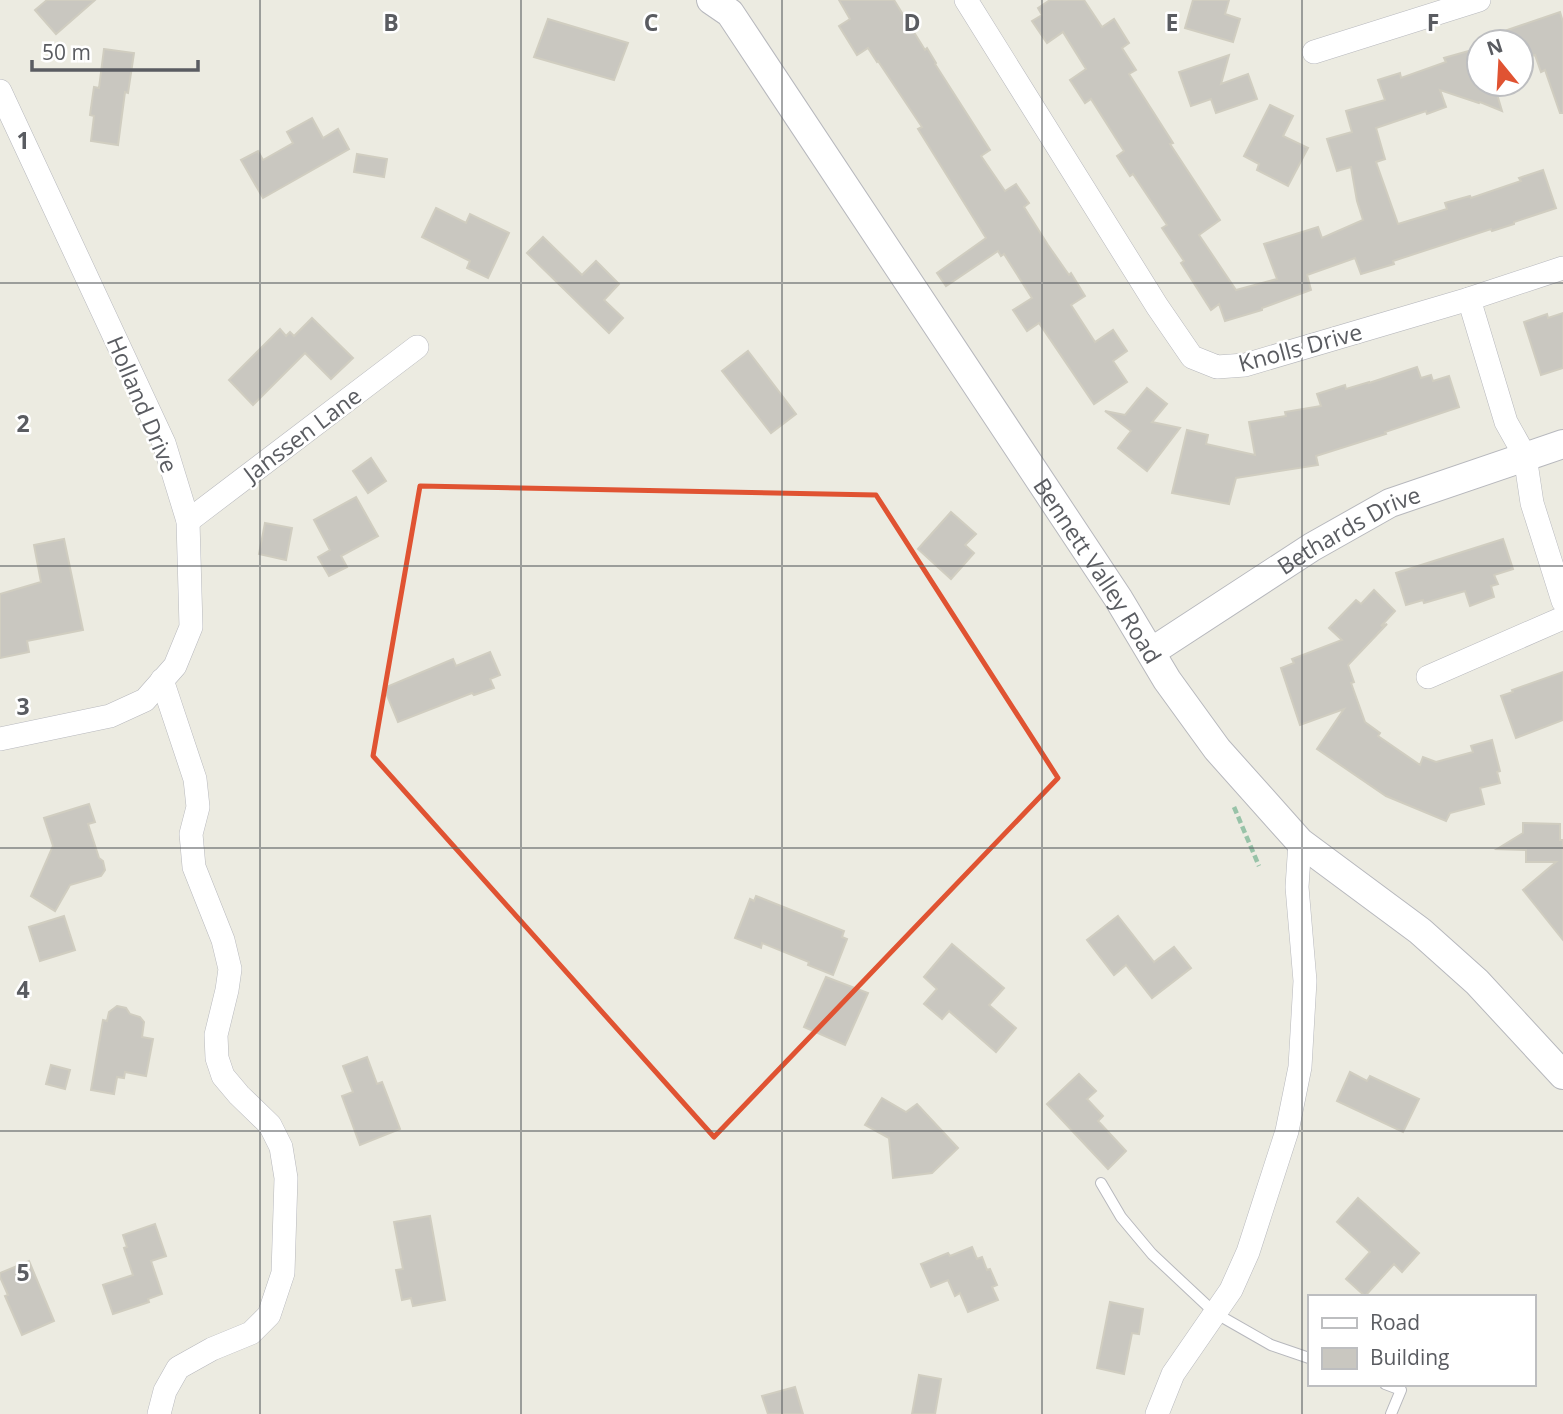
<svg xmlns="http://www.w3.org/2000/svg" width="1563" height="1414" viewBox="0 0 1563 1414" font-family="'Open Sans',sans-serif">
	<rect width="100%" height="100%" fill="#ecebe1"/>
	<g fill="#c9c7c0" stroke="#d0cdc0" stroke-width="2">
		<path d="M47,0H95L56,34L35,10Z"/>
		<path d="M839,0H894L925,50L927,48L936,63L935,64L990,150L981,156L1005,191L1016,184L1029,203L1024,207L1048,245L1069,275L1071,273L1085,296L1071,305L1095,342L1113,330L1127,351L1113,361L1127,382L1094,404L1039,323L1027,331L1013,310L1032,298L1004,254L1001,256L998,251L946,286L937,273L986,238L918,129L922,127L878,61L877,62L868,48L857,55L839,26L850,19Z"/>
		<path d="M1050,0H1084L1102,27L1114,19L1129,43L1122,48L1136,70L1129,74L1173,143L1170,144L1220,220L1199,235L1236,290L1277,279L1264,244L1318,227L1322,238L1363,220L1357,201L1351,167L1337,171L1327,139L1352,132L1346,111L1385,100L1378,80L1400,73L1401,78L1446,62L1444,58L1479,48V84H1494L1502,111L1480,102L1479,103L1440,90L1446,107L1427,114L1426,111L1376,128L1385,159L1376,162L1398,224L1447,209L1445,203L1470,196L1471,198L1521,181L1519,178L1543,170L1556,208L1514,222V224L1492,231L1491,229L1393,261L1394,264L1361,274L1355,258L1307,275L1311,290L1262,308V310L1225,321L1219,304L1211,310L1181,263L1184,261L1162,228L1167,225L1133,174L1130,176L1117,156L1124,151L1091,99L1085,103L1070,80L1086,69L1063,32L1047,43L1032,21L1042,15L1038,8Z"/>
		<path d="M1193,0H1229L1225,14L1240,19L1233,42L1185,28Z"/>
		<path d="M1560,12L1563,22V113H1560L1545,70L1541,72L1535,55L1521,59V42H1481V39Z"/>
		<path d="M548,19L628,43L614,80L534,57Z"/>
		<path d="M104,49L134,53L128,93L125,92L118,145L91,141L94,116L90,115L94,87L99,88Z"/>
		<path d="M1229,55L1221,84L1248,74L1257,99L1216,113L1211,99L1191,106L1179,72Z"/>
		<path d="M1270,105L1293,116L1283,136L1308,148L1288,186L1257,170L1259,164L1244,156Z"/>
		<path d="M312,118L323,138L338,129L349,149L263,198L241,160L258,151L263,160L293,143L287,132Z"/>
		<path d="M357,154L387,159L384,177L354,172Z"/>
		<path d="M436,208L466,223L470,214L509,233L488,278L467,268L470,261L422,237Z"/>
		<path d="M543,237L582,275L596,261L619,284L604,300L623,318L609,333L527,253Z"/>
		<path d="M1563,313V368L1541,375L1524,322L1547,314L1548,318Z"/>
		<path d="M312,318L353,358L331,379L305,353L253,405L229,380L280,329L286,336L290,332L294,336Z"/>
		<path d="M748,351L796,414L771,433L722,371Z"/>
		<path d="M1417,367L1421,378L1431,375L1433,381L1449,376L1459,407L1385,432L1386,434L1316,456L1318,465L1236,478L1229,504L1172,493L1187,430L1208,435L1206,444L1255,455L1249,422L1286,416L1285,412L1321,406L1317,394L1345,385L1346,389L1369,382V383Z"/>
		<path d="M1147,388L1167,404L1152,422L1180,428L1147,471L1118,448L1131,431L1105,411L1125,415Z"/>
		<path d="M371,458L386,481L368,493L353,471Z"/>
		<path d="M356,497L378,536L341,556L347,567L329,576L318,557L330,550L314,520Z"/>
		<path d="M951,512L976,534L965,545L974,553L951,579L918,549Z"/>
		<path d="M265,523L292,528L286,560L259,554Z"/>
		<path d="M64,539L83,630L27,641L29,652L0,658V594L41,582L34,545Z"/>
		<path d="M1503,539L1513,569L1494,575L1498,584L1491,586L1494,597L1470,606L1465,591L1424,603L1423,600L1406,605L1396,573Z"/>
		<path d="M1374,590L1395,611L1381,626L1387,624L1348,665L1354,682L1351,683L1365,722L1380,733L1378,736L1420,765L1423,757L1436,762L1473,752L1471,746L1492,740L1500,771L1497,772L1500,783L1480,788L1484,804L1450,813L1446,821L1386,796L1317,749L1344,709L1300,725L1281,668L1294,663L1292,659L1342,640L1329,628L1356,600L1361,604Z"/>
		<path d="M490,652L500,675L490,679L494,688L474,695L472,693L398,722L384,688L453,659L456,666Z"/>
		<path d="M1563,672V720L1516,738L1501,696L1513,692L1512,690Z"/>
		<path d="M89,804L95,822L88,824L99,858L103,861L105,870L101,876L70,885L55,911L31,896L53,846L44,818Z"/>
		<path d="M1523,823L1560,824V840H1563V940L1523,890L1556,862H1526V850L1497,849L1523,833Z"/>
		<path d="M756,896L844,931L842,937L847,939L833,975L808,965L809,962L762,943L761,948L735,938L750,899L754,901Z"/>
		<path d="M64,916L75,950L40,961L29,927Z"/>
		<path d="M1118,916L1154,962L1174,947L1191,968L1152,998L1126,965L1114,975L1087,940Z"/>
		<path d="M952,944L1004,988L989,1005L1016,1028L996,1052L949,1011L942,1019L924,1004L937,989L924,977Z"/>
		<path d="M826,977L868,993L845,1045L804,1027Z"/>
		<path d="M117,1006L126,1008L130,1014L140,1017L144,1022L142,1037L153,1039L146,1076L125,1072L124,1078L117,1077L114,1094L91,1090L103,1020L107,1021L109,1012Z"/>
		<path d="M367,1057L377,1084L382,1082L400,1129L360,1145L342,1096L353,1092L343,1066Z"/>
		<path d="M51,1065L70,1070L65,1089L46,1084Z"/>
		<path d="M1350,1072L1367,1081L1370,1076L1419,1099L1403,1132L1337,1101Z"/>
		<path d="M1079,1074L1096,1091L1087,1099L1103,1116L1098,1121L1126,1151L1108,1169L1047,1104Z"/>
		<path d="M882,1098L906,1112L917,1104L958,1148L932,1173L893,1178L889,1138L865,1125Z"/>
		<path d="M1358,1198L1419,1253L1402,1272L1394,1264L1365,1296L1346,1279L1370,1252L1337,1222Z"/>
		<path d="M430,1216L445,1300L413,1306L411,1298L402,1300L396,1270L403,1269L394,1222Z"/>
		<path d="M155,1224L166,1256L151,1261L162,1294L148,1299L149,1302L113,1314L103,1285L133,1275L124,1248L127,1247L123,1235Z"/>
		<path d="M972,1247L977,1259L982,1257L987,1270L990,1269L997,1285L992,1287L998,1300L968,1312L960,1293L955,1296L948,1280L931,1287L921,1264L948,1253L950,1256Z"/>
		<path d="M29,1261L54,1321L22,1335L5,1296L8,1295L0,1277V1273Z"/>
		<path d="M1110,1302L1143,1309L1139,1334L1132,1333L1124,1374L1097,1368Z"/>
		<path d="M919,1375L941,1379L935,1414H912Z"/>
		<path d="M795,1387L803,1414H768L762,1396Z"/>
	</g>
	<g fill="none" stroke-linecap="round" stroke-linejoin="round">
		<g stroke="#b7b8bd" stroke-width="12">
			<g id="service">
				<path d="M1101,1183L1121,1217L1152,1254L1215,1313L1271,1345L1309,1358"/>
				<path d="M1385,1384L1401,1390L1391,1414"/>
			</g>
		</g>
		<g stroke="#b7b8bd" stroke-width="24">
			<g id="minor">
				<path d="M966,0L1157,306L1192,357L1217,367L1245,365L1469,299L1563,268"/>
				<path d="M1314,52L1479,0"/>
				<path d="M0,91L164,443L188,521L191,627L175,666L145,700L110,716L0,739"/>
				<path d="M1469,299L1506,422L1525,456L1532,503L1563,601"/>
				<path d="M188,521L417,347"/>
				<path d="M1428,677L1563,618"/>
				<path d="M159,1414L165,1391L178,1368L212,1349L251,1333L269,1315L283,1273L286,1178L281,1147L270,1125L239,1095L223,1076L217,1058L216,1035L227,990L230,969L223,940L194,867L191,834L198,807L195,779L162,680"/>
				<path d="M1157,1414L1173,1374L1231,1290L1248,1252L1287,1131L1300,1067L1305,981L1297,887L1300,842"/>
			</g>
		</g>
		<g stroke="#b7b8bd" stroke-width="30">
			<g id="tertiary">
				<path id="s1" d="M711,0L730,13L1118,598L1167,680L1217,749L1300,842L1420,931L1477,982L1563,1075"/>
				<path id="s2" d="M1151,652L1312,547L1390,503L1563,444"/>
			</g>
		</g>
		<path stroke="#98c3a8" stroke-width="4.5" stroke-dasharray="7 3.5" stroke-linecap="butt" d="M1234,807L1259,866"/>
		<use href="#service" stroke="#fff" stroke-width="10"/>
		<use href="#minor" stroke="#fff" stroke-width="23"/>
		<use href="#tertiary" stroke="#fff" stroke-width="28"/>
	</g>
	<path fill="none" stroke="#e05332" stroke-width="5" stroke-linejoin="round" d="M420,486L876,495L1058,778L714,1137L373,756Z"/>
	<path fill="none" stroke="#5a5c61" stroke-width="2" stroke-opacity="0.55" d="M260,0V1414M521,0V1414M782,0V1414M1042,0V1414M1302,0V1414M0,283H1563M0,566H1563M0,848H1563M0,1131H1563"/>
	<g text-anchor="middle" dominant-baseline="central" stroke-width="5" stroke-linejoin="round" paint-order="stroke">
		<g font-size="23" fill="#5a5c61" stroke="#fff">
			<text transform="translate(1300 347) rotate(-15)">Knolls Drive</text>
			<text transform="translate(143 404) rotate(67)">Holland Drive</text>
			<text transform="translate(302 434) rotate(-37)">Janssen Lane</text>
			<text stroke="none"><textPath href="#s2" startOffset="233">Bethards Drive</textPath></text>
			<text stroke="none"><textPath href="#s1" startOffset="691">Bennett Valley Road</textPath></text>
		</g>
	</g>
	<g font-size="23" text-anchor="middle" font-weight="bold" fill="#5a5c61" stroke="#fff" stroke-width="5" stroke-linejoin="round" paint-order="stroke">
		<text x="391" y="31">B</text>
		<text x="651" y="31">C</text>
		<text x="912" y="31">D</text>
		<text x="1172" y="31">E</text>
		<text x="1433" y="31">F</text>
		<text x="23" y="149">1</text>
		<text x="23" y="432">2</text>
		<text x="23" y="715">3</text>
		<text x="23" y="998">4</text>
		<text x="23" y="1281">5</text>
	</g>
	<rect x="1308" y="1295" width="228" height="91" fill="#ffffff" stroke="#bdbec0" stroke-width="2"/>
	<rect x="1322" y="1318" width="35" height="10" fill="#ffffff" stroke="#bdbec0" stroke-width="2"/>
	<text x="1370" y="1330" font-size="21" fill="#5a5c61">Road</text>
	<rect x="1322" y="1348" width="35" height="21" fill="#c9c7c0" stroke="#bdbec0" stroke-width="2"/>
	<text x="1370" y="1365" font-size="21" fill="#5a5c61">Building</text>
	<g transform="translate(1500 63) rotate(342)"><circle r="33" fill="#ffffff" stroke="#bdbec0" stroke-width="2"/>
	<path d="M0-5L12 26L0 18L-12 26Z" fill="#e05332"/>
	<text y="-10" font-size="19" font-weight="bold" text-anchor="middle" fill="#5a5c61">N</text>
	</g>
	<path d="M32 60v10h166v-10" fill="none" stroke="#5a5c61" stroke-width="3.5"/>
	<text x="42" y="60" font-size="21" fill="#5a5c61" stroke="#ffffff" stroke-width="5" paint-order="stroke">50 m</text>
</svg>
